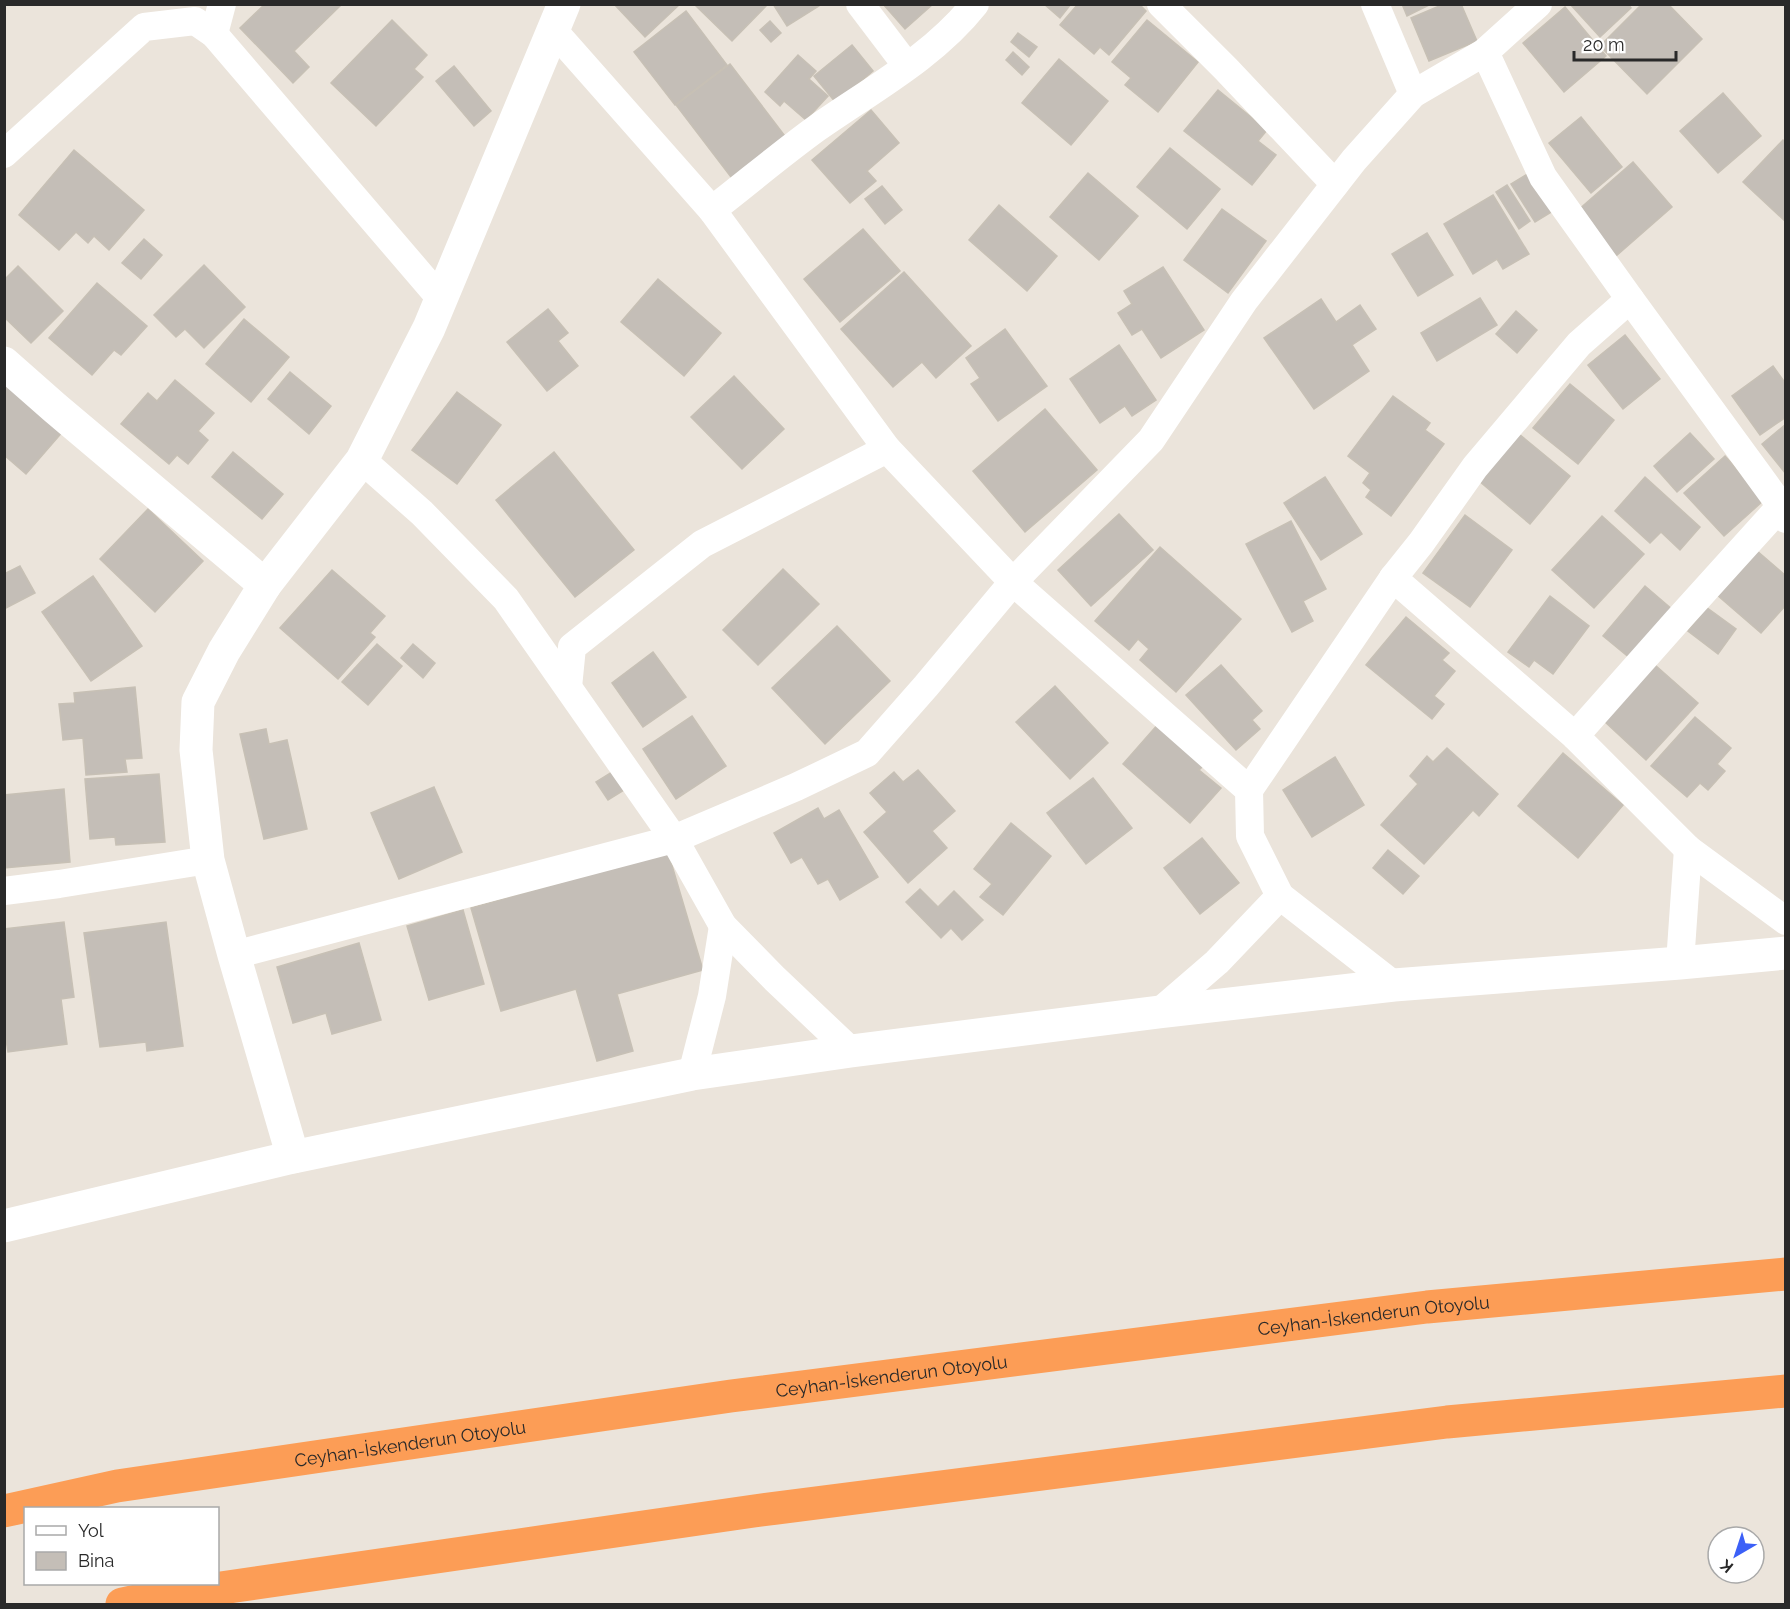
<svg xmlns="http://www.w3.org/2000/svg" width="1790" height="1609" viewBox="0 0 1790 1609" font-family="Raleway,sans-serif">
	<rect width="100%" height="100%" fill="#ebe4db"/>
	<g fill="#c4beb7" stroke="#c7c0b5" stroke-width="1.5">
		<path d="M265,4H342L294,51L309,67L293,83L240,28Z"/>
		<path d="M614,4H680L645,37Z"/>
		<path d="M694,4H767V5L732,41Z"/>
		<path d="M773,4H822L787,26Z"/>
		<path d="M883,4H933L905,29Z"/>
		<path d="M1044,4H1071L1060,18Z"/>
		<path d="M1078,4H1139L1146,11L1109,55L1100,47L1094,54L1060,25Z"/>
		<path d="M1402,4H1431L1407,16Z"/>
		<path d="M1444,4H1461L1477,41L1429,61L1411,18Z"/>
		<path d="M1570,4H1628L1631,8L1600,37Z"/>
		<path d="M1642,4H1668L1702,39L1647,94L1600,46Z"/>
		<path d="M1565,7L1606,56L1564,92L1523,43Z"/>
		<path d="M686,11L727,65L675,105L634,52Z"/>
		<path d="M392,20L427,55L414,69L423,77L376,126L331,83Z"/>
		<path d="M1147,20L1198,62L1158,112L1125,85L1131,78L1112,62Z"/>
		<path d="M770,21L781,33L771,42L760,30Z"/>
		<path d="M1018,33L1037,47L1029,57L1011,42Z"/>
		<path d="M852,45L873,71L836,103L814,76Z"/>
		<path d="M1013,52L1029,67L1022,75L1006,60Z"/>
		<path d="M798,55L816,71L809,79L828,96L806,120L784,101L780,106L765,92Z"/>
		<path d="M1059,59L1108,101L1071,145L1022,103Z"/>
		<path d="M730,64L788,140L734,181L676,105Z"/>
		<path d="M454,66L491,111L474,126L436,81Z"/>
		<path d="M1218,90L1267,130L1258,141L1276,155L1252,185L1184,131Z"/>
		<path d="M1723,93L1761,136L1718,173L1680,131Z"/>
		<path d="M871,110L899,143L867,171L876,181L850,203L812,160Z"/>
		<path d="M1581,117L1622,167L1591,193L1549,143Z"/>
		<path d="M1783,140L1786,142V222L1743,182Z"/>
		<path d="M1170,148L1220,189L1187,229L1137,187Z"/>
		<path d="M74,150L144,210L109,250L94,236L88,243L76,232L59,250L19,215Z"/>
		<path d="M1633,162L1672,207L1616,256L1577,211Z"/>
		<path d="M1088,173L1138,216L1099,260L1050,217Z"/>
		<path d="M1529,173L1553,211L1535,222L1511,184Z"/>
		<path d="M1507,185L1530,221L1519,229L1496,192Z"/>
		<path d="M882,186L902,210L885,224L865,199Z"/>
		<path d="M1493,195L1529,254L1503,269L1497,259L1473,274L1444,224Z"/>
		<path d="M999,205L1057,256L1027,291L969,240Z"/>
		<path d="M1222,209L1266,241L1228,293L1184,260Z"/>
		<path d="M863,229L900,271L840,322L804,279Z"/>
		<path d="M1427,233L1453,275L1418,296L1392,254Z"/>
		<path d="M144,239L162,255L141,279L122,263Z"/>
		<path d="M204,265L245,307L204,348L185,329L176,337L154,315Z"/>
		<path d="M18,266L63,311L31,343L4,317V280Z"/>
		<path d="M1163,267L1204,330L1161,358L1142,329L1132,335L1118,313L1132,304L1124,291Z"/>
		<path d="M904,272L971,346L936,378L922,362L893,387L841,329Z"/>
		<path d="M658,279L721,333L684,376L621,322Z"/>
		<path d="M97,283L147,326L121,355L114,350L92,375L49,338Z"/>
		<path d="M1480,298L1497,325L1437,361L1421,333Z"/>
		<path d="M1321,299L1336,322L1360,305L1376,329L1352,345L1369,371L1314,409L1264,338Z"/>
		<path d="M548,309L568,333L558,341L578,366L547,391L507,342Z"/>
		<path d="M1516,311L1537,330L1517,353L1496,334Z"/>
		<path d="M244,319L289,357L251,402L206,364Z"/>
		<path d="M1005,329L1047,386L998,421L971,384L980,378L966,358Z"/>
		<path d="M1625,335L1660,379L1623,409L1588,365Z"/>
		<path d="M1119,345L1156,400L1132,416L1125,406L1100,423L1070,379Z"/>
		<path d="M1773,366L1786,384V417L1760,435L1732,396Z"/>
		<path d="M290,372L331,406L309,434L268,399Z"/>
		<path d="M734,376L784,429L742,469L691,417Z"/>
		<path d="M4,377L64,430L26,474L4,455Z"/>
		<path d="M175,380L214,413L198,431L208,440L188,464L177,455L169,464L121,424L148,393L157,401Z"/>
		<path d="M1570,384L1614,420L1578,464L1533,428Z"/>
		<path d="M457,392L501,425L457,484L412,450Z"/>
		<path d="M1393,396L1430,423L1425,430L1444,444L1391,516L1366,497L1371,490L1363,483L1370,473L1348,456Z"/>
		<path d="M1045,409L1097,470L1025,532L973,471Z"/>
		<path d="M1786,424V474L1762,444Z"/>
		<path d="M1690,433L1714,459L1677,492L1654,466Z"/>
		<path d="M1519,434L1570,476L1530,524L1479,481Z"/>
		<path d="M233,452L283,494L262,519L212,477Z"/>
		<path d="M554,452L634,550L575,597L496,500Z"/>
		<path d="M1725,456L1764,500L1724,536L1684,493Z"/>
		<path d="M1325,477L1362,534L1321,560L1284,503Z"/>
		<path d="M1645,477L1700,527L1680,550L1661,532L1650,543L1615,511Z"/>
		<path d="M148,509L203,561L155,612L100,559Z"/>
		<path d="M1119,514L1153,550L1091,606L1058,570Z"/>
		<path d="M1465,515L1512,550L1470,607L1423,573Z"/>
		<path d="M1602,516L1644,554L1594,608L1552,570Z"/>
		<path d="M1291,521L1326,589L1303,601L1313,621L1292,632L1246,544Z"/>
		<path d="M1160,547L1241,619L1176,692L1140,660L1149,649L1138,639L1129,650L1095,621Z"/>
		<path d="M1756,550L1786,576V605L1761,633L1717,595Z"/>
		<path d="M20,566L35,593L4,609V574Z"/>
		<path d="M783,569L819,604L758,665L723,630Z"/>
		<path d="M332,570L385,616L370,633L375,637L338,679L280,628Z"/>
		<path d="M93,576L142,646L91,681L42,612Z"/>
		<path d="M1645,586L1673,610L1631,659L1603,636Z"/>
		<path d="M1550,596L1589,626L1553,674L1534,660L1529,667L1508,652Z"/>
		<path d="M1706,607L1736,629L1718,654L1688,631Z"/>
		<path d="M1406,617L1449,653L1442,660L1455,671L1434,696L1444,704L1432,719L1366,665Z"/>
		<path d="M837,626L890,681L825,744L772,688Z"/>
		<path d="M377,644L402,666L368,705L342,682Z"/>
		<path d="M413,644L435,663L423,678L401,658Z"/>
		<path d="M653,652L686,697L643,727L612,683Z"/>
		<path d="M1221,665L1262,711L1252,720L1260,729L1236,750L1186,695Z"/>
		<path d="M1655,665L1698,703L1646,760L1604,721Z"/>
		<path d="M1055,686L1108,743L1070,779L1016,722Z"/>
		<path d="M135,687L142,758L125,759L127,772L86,775L83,738L63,740L59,704L75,703L74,693Z"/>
		<path d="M692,716L726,766L676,799L643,749Z"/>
		<path d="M1695,717L1731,748L1717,764L1725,771L1708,790L1700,783L1687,797L1651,766Z"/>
		<path d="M1159,723L1205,764L1199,770L1221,788L1190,823L1123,764Z"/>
		<path d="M266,729L269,744L287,740L307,829L264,839L240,734Z"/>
		<path d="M1447,748L1498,794L1479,816L1473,810L1424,864L1381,825L1418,784L1410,776L1427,756L1433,762Z"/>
		<path d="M1563,753L1623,805L1578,858L1518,806Z"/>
		<path d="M1335,757L1364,805L1312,837L1283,790Z"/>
		<path d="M918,770L955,811L932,831L947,848L908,883L864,832L887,812L870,793L894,772L903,782Z"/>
		<path d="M612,772L624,790L608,800L596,782Z"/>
		<path d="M159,774L165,842L116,845L115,837L90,839L85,779Z"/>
		<path d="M1093,778L1132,828L1086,864L1047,813Z"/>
		<path d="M434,787L462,852L399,879L371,813Z"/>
		<path d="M64,789L70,862L4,868V795Z"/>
		<path d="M818,808L824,819L839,810L878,877L840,900L828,879L818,884L802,857L791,863L774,833Z"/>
		<path d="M1011,823L1051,856L1003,915L980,897L992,884L974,869Z"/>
		<path d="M1202,838L1239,883L1200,914L1164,868Z"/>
		<path d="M1388,850L1419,876L1403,894L1373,868Z"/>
		<path d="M668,852L703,970L617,994L633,1051L597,1061L576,989L501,1011L471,908Z"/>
		<path d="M920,889L938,907L954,891L983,920L962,940L951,928L941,938L906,902Z"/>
		<path d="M463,910L484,984L429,1000L407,926Z"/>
		<path d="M64,922L74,997L61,999L67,1044L8,1052L4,1027V929Z"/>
		<path d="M166,922L183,1046L147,1051L146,1042L100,1047L84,933Z"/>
		<path d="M359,943L381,1020L332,1034L326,1013L293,1023L277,967Z"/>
	</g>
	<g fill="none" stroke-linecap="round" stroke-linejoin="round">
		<g stroke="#fff" stroke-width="28">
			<path d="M860,4L907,66"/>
			<path d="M1161,4L1226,69L1335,184"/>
			<path d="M1375,4L1413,94"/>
			<path d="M553,30L712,210L887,449L1013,582L1249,790L1250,836L1280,896L1394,985"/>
			<path d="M214,34L222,4"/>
			<path d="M1485,52L1543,177L1630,299L1781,506L1786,519"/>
			<path d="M4,154L144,27L195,21L214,34L441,299"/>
			<path d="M712,210C747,183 781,154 817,128C871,90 933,57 975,4"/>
			<path d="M362,460L422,513L506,599L674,839L723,926L775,979L851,1051"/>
			<path d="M1393,578L1575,736L1688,849L1786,921"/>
			<path d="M568,687L572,647L702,544L887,449"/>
			<path d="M1575,736L1677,621L1781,506"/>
			<path d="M1249,790L1393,578L1421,543L1475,467L1579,344L1630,299"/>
			<path d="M4,891L59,884L208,860"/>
			<path d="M234,955L674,839L796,787L867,753L926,686L1013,582L1151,440L1244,301L1354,160L1413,94L1485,52L1538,4"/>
			<path d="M1680,963L1688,849"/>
			<path d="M1159,1012L1217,962L1280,896"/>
			<path d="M692,1074L712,996L723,926"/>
		</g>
		<g stroke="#fff" stroke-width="33">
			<path d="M4,363L55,408L265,585"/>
			<path d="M293,1157L234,955L208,860L196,750L198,702L224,651L265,585L362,460L429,328L564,4"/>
			<path d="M4,1226L293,1157L692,1074L851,1051L1159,1012L1394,985L1680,963L1786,953"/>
		</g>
		<g stroke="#fc9d56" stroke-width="33">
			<path id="s1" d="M4,1511L117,1486L731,1396L1427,1307L1786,1274"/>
			<path d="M122,1604L145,1599L754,1511L1447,1422L1786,1391"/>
		</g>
	</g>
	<g text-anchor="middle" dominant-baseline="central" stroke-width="5" stroke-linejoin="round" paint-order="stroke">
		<g font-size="18" fill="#292929" stroke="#fff">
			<text stroke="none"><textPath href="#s1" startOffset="1384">Ceyhan-İskenderun Otoyolu</textPath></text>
			<text stroke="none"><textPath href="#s1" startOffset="898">Ceyhan-İskenderun Otoyolu</textPath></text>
			<text stroke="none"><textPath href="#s1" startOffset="412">Ceyhan-İskenderun Otoyolu</textPath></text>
		</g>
	</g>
	<rect width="1790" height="1609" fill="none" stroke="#292929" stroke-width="12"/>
	<rect x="24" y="1507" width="195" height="78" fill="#ffffff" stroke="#a9a9a9" stroke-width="1.5"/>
	<rect x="36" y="1526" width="30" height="9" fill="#ffffff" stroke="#a9a9a9" stroke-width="1.5"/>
	<text x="78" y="1537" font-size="18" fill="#292929">Yol</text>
	<rect x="36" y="1552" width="30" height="18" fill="#c4beb7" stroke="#a9a9a9" stroke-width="1.5"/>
	<text x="78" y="1567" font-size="18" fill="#292929">Bina</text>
	<g transform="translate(1736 1555) rotate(219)"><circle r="28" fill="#ffffff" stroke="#a9a9a9" stroke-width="1.5"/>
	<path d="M0-4.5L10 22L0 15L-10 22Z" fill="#3c60f7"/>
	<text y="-9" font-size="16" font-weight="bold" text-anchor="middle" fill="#292929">K</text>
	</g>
	<path d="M1574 51v9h102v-9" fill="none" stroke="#292929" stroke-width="3"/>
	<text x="1583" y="51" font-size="18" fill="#292929" stroke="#ffffff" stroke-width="4.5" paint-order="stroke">20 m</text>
</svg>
